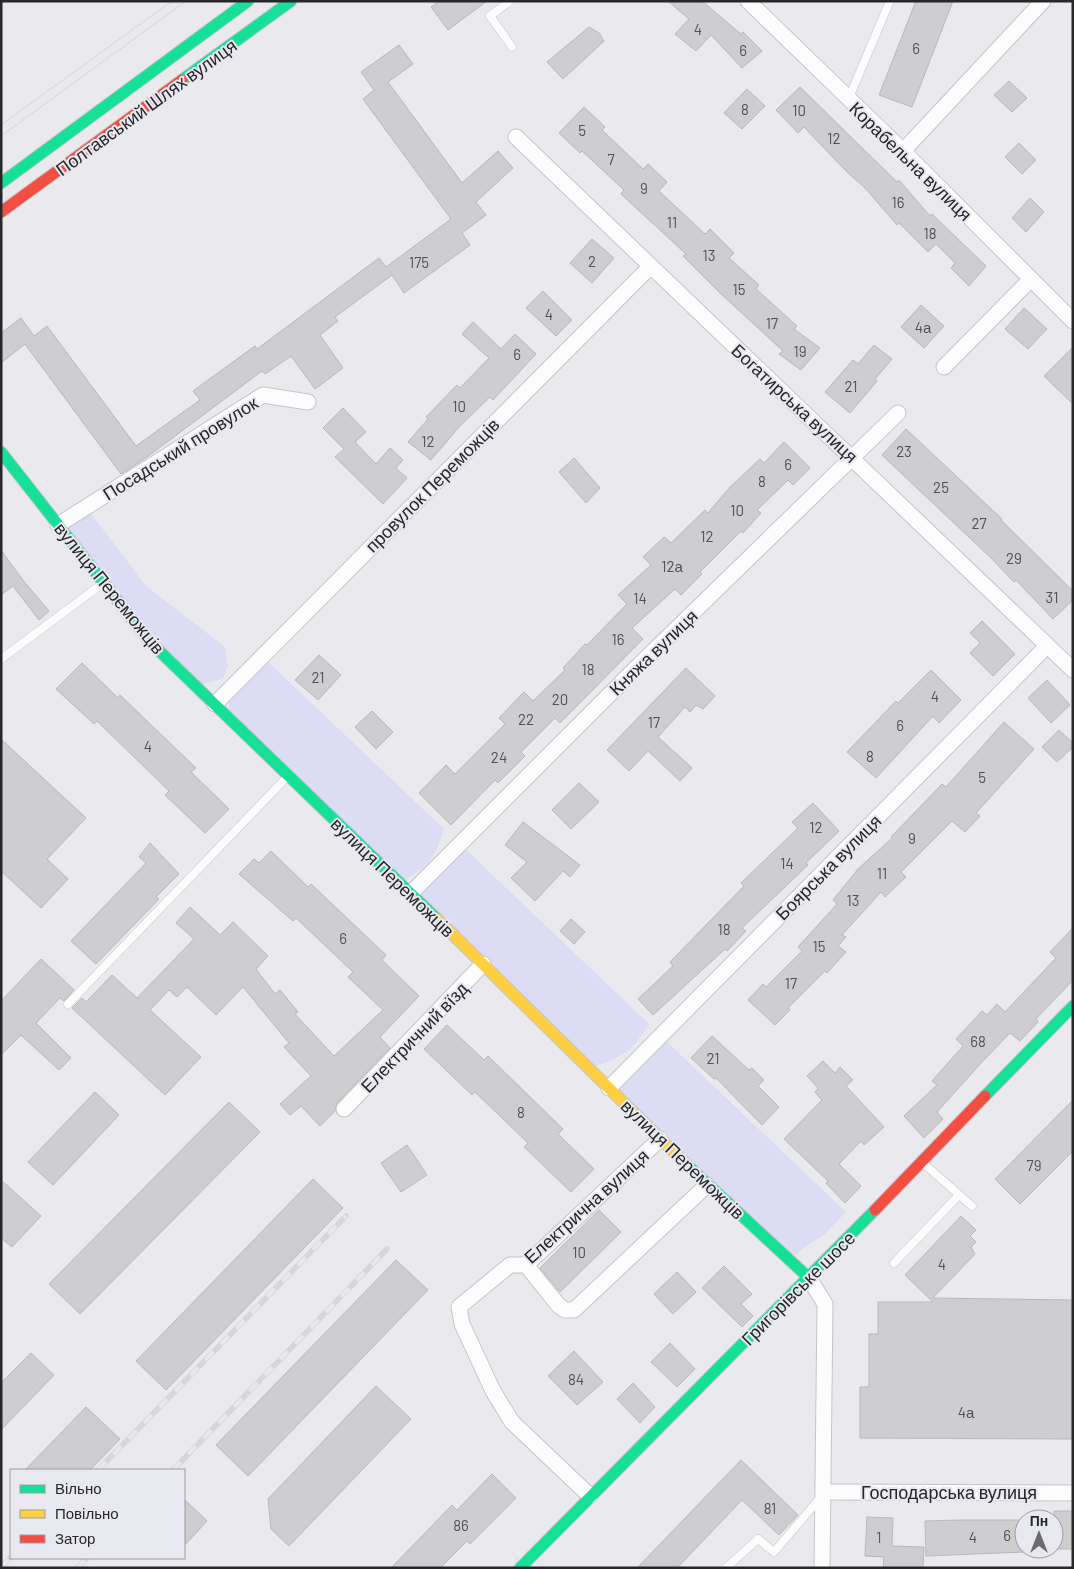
<svg xmlns="http://www.w3.org/2000/svg" width="1074" height="1569" viewBox="0 0 1074 1569" font-family="Barlow,sans-serif">
	<rect width="100%" height="100%" fill="#eaeaee"/>
	<g fill="#dcdcf4">
		<path d="M86,507L146,586L225,647L228,666L223,679L196,685L58,525Z"/>
		<path d="M262,656L444,829C435,858 428,869 399,882L230,718L228,691Z"/>
		<path d="M460,844L649,1024C634,1050 617,1061 589,1068L411,893Z"/>
		<path d="M660,1035L846,1212L825,1234L802,1249L790,1261L609,1088Z"/>
	</g>
	<g fill="#ceced1" stroke="#b8b7ba">
		<path d="M439,1H487L448,30L431,7Z"/>
		<path d="M668,1H702L741,34L743,32L762,51L742,68L711,35L696,51L675,34L689,19Z"/>
		<path d="M916,1H953L912,107L879,95Z"/>
		<path d="M589,27L599,33L604,41L563,79L547,62Z"/>
		<path d="M399,45L413,64L388,82L462,183L498,151L513,168L476,202L486,215L462,233L470,245L404,293L392,275L335,317L338,321L320,335L343,368L315,389L291,356L265,374L262,371L147,457L121,474L25,344L1,363V333L21,318L34,336L47,326L136,446L200,400L193,391L255,346L257,349L379,258L386,267L451,219L363,99L374,90L361,72Z"/>
		<path d="M1009,81L1027,98L1012,112L994,95Z"/>
		<path d="M800,87L897,182L899,180L930,216L932,214L986,266L969,286L951,268L955,263L936,244L928,252L899,223L897,225L866,189L845,170L804,127L798,133L776,110Z"/>
		<path d="M747,89L765,106L742,129L724,113Z"/>
		<path d="M584,107L605,127L602,130L643,169L648,164L667,182L659,191L705,234L710,229L734,253L729,258L759,285L756,289L797,326L794,329L820,348L801,370L779,354L783,351L720,293L683,256L686,254L621,194L624,190L582,151L580,153L559,133Z"/>
		<path d="M1019,143L1036,160L1022,174L1005,157Z"/>
		<path d="M1030,198L1044,212L1026,232L1012,218Z"/>
		<path d="M592,239L614,258L592,283L570,263Z"/>
		<path d="M543,291L572,320L556,336L526,308Z"/>
		<path d="M921,305L944,326L924,348L901,327Z"/>
		<path d="M1024,308L1047,329L1028,349L1005,329Z"/>
		<path d="M473,322L501,349L515,334L536,354L493,400L490,397L460,426L431,460L408,442L428,419L426,417L457,385L460,388L489,358L462,334Z"/>
		<path d="M874,345L892,359L875,379L877,381L850,413L825,392L853,360L858,364Z"/>
		<path d="M1073,347V404L1044,376Z"/>
		<path d="M343,408L366,432L355,442L376,464L390,448L403,460L396,468L407,478L383,504L335,457L344,449L323,428Z"/>
		<path d="M906,429L1002,519L1001,520L1073,591V600L1053,619L1016,580L1014,582L991,558L882,455Z"/>
		<path d="M784,442L810,468L793,485L788,480L757,510L761,513L743,533L741,531L700,572L702,574L681,595L675,589L632,628L643,639L560,723L555,718L521,752L525,756L498,783L495,780L451,825L419,793L446,765L455,774L505,724L499,718L524,692L533,701L565,670L563,668L585,644L587,645L627,604L618,595L651,565L643,557L664,537L671,543L705,510L708,513L730,487L760,459L764,463Z"/>
		<path d="M574,458L600,488L586,503L559,472Z"/>
		<path d="M1,550L22,579L49,611L39,620L13,586L1,595Z"/>
		<path d="M982,621L1015,654L993,676L970,653L980,643L970,633Z"/>
		<path d="M319,655L341,675L318,700L295,680Z"/>
		<path d="M82,663L118,698L120,695L196,768L191,772L229,809L205,833L165,795L169,791L97,721L94,724L56,689Z"/>
		<path d="M686,668L715,696L703,709L696,705L690,712L685,707L658,737L692,768L680,781L648,751L629,771L607,750Z"/>
		<path d="M931,670L961,700L939,723L933,716L876,778L847,752L896,701L898,703Z"/>
		<path d="M1047,680L1070,705L1051,723L1028,698Z"/>
		<path d="M372,711L393,732L376,749L355,727Z"/>
		<path d="M1004,722L1034,749L976,813L980,816L965,832L952,821L901,872L906,877L885,897L881,892L842,935L846,937L838,946L846,952L827,973L825,971L788,1008L790,1010L775,1025L748,1000L763,984L766,987L802,951L798,947L837,904L833,900L858,869L892,838L891,837L942,784L946,787Z"/>
		<path d="M1059,730L1073,743V747L1057,762L1042,747Z"/>
		<path d="M1,739L86,818L47,859L68,879L41,908L1,871Z"/>
		<path d="M579,783L599,802L571,829L552,810Z"/>
		<path d="M813,803L839,831L806,863L808,865L742,928L746,931L727,951L725,949L653,1015L638,999L673,966L670,962L744,886L741,883L798,828L792,822Z"/>
		<path d="M523,822L580,865L570,877L563,871L535,901L511,878L527,862L505,845Z"/>
		<path d="M150,843L179,874L156,897L159,899L96,964L71,941L146,863L139,857Z"/>
		<path d="M271,851L308,887L311,884L386,955L382,960L419,996L380,1037L390,1048L337,1103L335,1111L320,1126L301,1106L290,1115L280,1104L311,1076L284,1047L289,1043L243,987L216,1015L187,987L177,997L169,990L150,1010L201,1057L165,1095L72,1008L82,998L86,1002L112,975L137,998L194,939L176,923L190,907L220,935L233,922L268,956L256,969L275,994L280,990L298,1012L295,1014L334,1056L383,1010L348,977L353,972L296,918L293,921L239,874L254,859L259,863Z"/>
		<path d="M571,919L585,932L574,944L560,931Z"/>
		<path d="M1073,928V980L1036,1019L1038,1022L1020,1041L1010,1033L981,1063L937,1112L943,1119L924,1138L904,1116L937,1085L932,1081L963,1046L956,1039L982,1011L987,1015L997,1004L1005,1012L1056,958L1050,952Z"/>
		<path d="M41,959L74,990L64,1001L60,998L36,1023L71,1058L59,1070L21,1035L1,1055V1001Z"/>
		<path d="M447,1025L484,1060L488,1056L563,1129L558,1134L594,1169L571,1192L524,1147L528,1143L475,1092L472,1095L424,1049Z"/>
		<path d="M712,1036L749,1070L752,1068L764,1080L758,1086L779,1107L762,1125L716,1078L714,1079L691,1058Z"/>
		<path d="M823,1061L835,1073L840,1067L853,1080L846,1086L884,1127L864,1145L861,1141L839,1164L861,1186L845,1203L826,1183L828,1181L784,1139L822,1100L815,1092L818,1088L807,1076Z"/>
		<path d="M95,1092L119,1115L53,1185L28,1162Z"/>
		<path d="M1073,1100V1151L1020,1204L995,1179Z"/>
		<path d="M229,1102L260,1132L80,1314L49,1284Z"/>
		<path d="M407,1145L427,1175L401,1192L381,1163Z"/>
		<path d="M313,1179L343,1208L166,1390L136,1361Z"/>
		<path d="M1,1180L41,1216L12,1247L1,1238Z"/>
		<path d="M599,1210L621,1232L560,1292L540,1268Z"/>
		<path d="M961,1216L976,1230L970,1236L976,1242L971,1247L975,1254L933,1298L1073,1300V1439L860,1438V1387H869V1334H878V1302H933L905,1275Z"/>
		<path d="M396,1260L428,1290L248,1476L216,1445Z"/>
		<path d="M724,1266L752,1294L741,1304L753,1316L742,1327L702,1288Z"/>
		<path d="M677,1272L696,1292L673,1314L654,1294Z"/>
		<path d="M670,1343L695,1369L677,1387L651,1362Z"/>
		<path d="M574,1351L603,1382L577,1405L548,1376Z"/>
		<path d="M31,1353L54,1375L1,1430V1383Z"/>
		<path d="M633,1383L655,1407L640,1423L617,1399Z"/>
		<path d="M376,1386L411,1419L289,1546L271,1529L268,1499Z"/>
		<path d="M86,1407L120,1439L90,1470H25Z"/>
		<path d="M741,1460L798,1515L779,1535L742,1500L677,1568H637Z"/>
		<path d="M492,1474L516,1498L470,1544L467,1541L440,1568H391L452,1505L457,1510Z"/>
		<path d="M184,1499L207,1521L184,1546Z"/>
		<rect x="1054" y="1511" width="19" height="38"/>
		<path d="M867,1517L893,1518L892,1546L924,1547L923,1568H883L884,1557L865,1556Z"/>
		<path d="M960,1520H1024V1552L926,1556L925,1521Z"/>
	</g>
	<g fill="none" stroke-linecap="round" stroke-linejoin="round">
		<g stroke="#c5c5c9" stroke-width="9">
			<g id="lane">
				<path d="M510,1L490,16L512,47"/>
				<path d="M848,100L890,1"/>
				<path d="M1,659L102,584"/>
				<path d="M68,1004L288,776"/>
				<path d="M923,1163L972,1206"/>
				<path d="M894,1263L959,1195"/>
				<path d="M726,1568L758,1539L774,1552L821,1497"/>
			</g>
		</g>
		<g stroke="#c5c5c9" stroke-width="17">
			<g id="street">
				<path d="M748,1L903,151L1073,321"/>
				<path d="M516,137L1073,670"/>
				<path d="M903,151L1043,1"/>
				<path d="M944,367L1031,279"/>
				<path d="M58,525L263,395L308,402"/>
				<path d="M215,704L650,267"/>
				<path d="M411,893L639,665L898,413"/>
				<path d="M609,1088L1047,646"/>
				<path d="M344,1109L483,964"/>
				<path d="M526,1265L559,1306L565,1310H574L707,1185"/>
				<path d="M809,1278L825,1304L822,1568"/>
				<path d="M825,1492L1073,1493"/>
				<path d="M590,1496L512,1422L493,1391L462,1324L459,1307L510,1265H526L660,1139"/>
			</g>
		</g>
		<g stroke="#c5c5c9" stroke-width="13">
			<g id="fast">
				<path d="M182,80L291,1"/>
				<path d="M1,183L248,1"/>
				<path d="M1,452L150,642L437,919"/>
				<path d="M985,1096L1073,1006"/>
				<path d="M685,1163L809,1278"/>
				<path d="M520,1568L875,1210"/>
			</g>
		</g>
		<g stroke="#c5c5c9" stroke-width="13">
			<path id="slow" d="M437,919L685,1163"/>
		</g>
		<g stroke="#c5c5c9" stroke-width="13">
			<g id="jam">
				<path d="M1,212L182,80"/>
				<path d="M875,1210L985,1096"/>
			</g>
		</g>
		<use href="#lane" stroke="#fcfcfc" stroke-width="8"/>
		<use href="#street" stroke="#fcfcfc" stroke-width="15"/>
		<use href="#fast" stroke="#16e098" stroke-width="11"/>
		<use href="#slow" stroke="#ffcf43" stroke-width="11"/>
		<use href="#jam" stroke="#f24e42" stroke-width="11"/>
		<g stroke="#d6d6d6" stroke-width="1">
			<path d="M1,125L172,1"/>
			<path d="M1,136L186,1"/>
		</g>
		<g stroke="#d6d6d6" stroke-width="5.5">
			<g id="rail">
				<path d="M98,1470L346,1216"/>
				<path d="M173,1470L387,1249"/>
				<path d="M1,1567L11,1557"/>
				<path d="M77,1568L87,1558"/>
			</g>
		</g>
		<use href="#rail" stroke="#e8e8f0" stroke-width="4" stroke-dasharray="11" stroke-linecap="butt"/>
	</g>
	<g text-anchor="middle" dominant-baseline="central" stroke-width="4" stroke-linejoin="round" paint-order="stroke">
		<g font-size="15" fill="#515154">
			<text x="698" y="29">4</text>
			<text x="916" y="48">6</text>
			<text x="743" y="50">6</text>
			<text x="745" y="109">8</text>
			<text x="799" y="110">10</text>
			<text x="582" y="130">5</text>
			<text x="834" y="138">12</text>
			<text x="611" y="159">7</text>
			<text x="644" y="188">9</text>
			<text x="898" y="202">16</text>
			<text x="672" y="222">11</text>
			<text x="930" y="233">18</text>
			<text x="709" y="255">13</text>
			<text x="592" y="261">2</text>
			<text x="419" y="262">175</text>
			<text x="739" y="289">15</text>
			<text x="549" y="314">4</text>
			<text x="772" y="323">17</text>
			<text x="923" y="327">4а</text>
			<text x="800" y="351">19</text>
			<text x="517" y="354">6</text>
			<text x="851" y="386">21</text>
			<text x="459" y="406">10</text>
			<text x="428" y="441">12</text>
			<text x="904" y="451">23</text>
			<text x="788" y="464">6</text>
			<text x="762" y="481">8</text>
			<text x="941" y="487">25</text>
			<text x="737" y="510">10</text>
			<text x="979" y="523">27</text>
			<text x="707" y="536">12</text>
			<text x="1014" y="558">29</text>
			<text x="672" y="566">12а</text>
			<text x="1052" y="597">31</text>
			<text x="640" y="598">14</text>
			<text x="618" y="639">16</text>
			<text x="588" y="669">18</text>
			<text x="318" y="677">21</text>
			<text x="935" y="696">4</text>
			<text x="560" y="699">20</text>
			<text x="526" y="719">22</text>
			<text x="654" y="722">17</text>
			<text x="900" y="725">6</text>
			<text x="148" y="746">4</text>
			<text x="870" y="756">8</text>
			<text x="499" y="757">24</text>
			<text x="982" y="777">5</text>
			<text x="816" y="827">12</text>
			<text x="912" y="838">9</text>
			<text x="787" y="863">14</text>
			<text x="882" y="873">11</text>
			<text x="853" y="900">13</text>
			<text x="724" y="929">18</text>
			<text x="343" y="938">6</text>
			<text x="819" y="946">15</text>
			<text x="791" y="983">17</text>
			<text x="978" y="1041">68</text>
			<text x="713" y="1058">21</text>
			<text x="521" y="1112">8</text>
			<text x="1034" y="1165">79</text>
			<text x="579" y="1252">10</text>
			<text x="942" y="1264">4</text>
			<text x="576" y="1379">84</text>
			<text x="966" y="1412">4а</text>
			<text x="770" y="1508">81</text>
			<text x="461" y="1525">86</text>
			<text x="1007" y="1535">6</text>
			<text x="879" y="1537">1</text>
			<text x="973" y="1537">4</text>
		</g>
		<g font-size="18" fill="#27272a" stroke="#e8e8f0">
			<text transform="translate(146 107) rotate(-36)">Полтавський Шлях вулиця</text>
			<text transform="translate(911 161) rotate(44)">Корабельна вулиця</text>
			<text transform="translate(795 403) rotate(43)">Богатирська вулиця</text>
			<text transform="translate(180 448) rotate(-32)">Посадський провулок</text>
			<text transform="translate(432 485) rotate(-45)">провулок Переможців</text>
			<text transform="translate(110 588) rotate(51)">вулиця Переможців</text>
			<text transform="translate(653 652) rotate(-44)">Княжа вулиця</text>
			<text transform="translate(828 867) rotate(-45)">Боярська вулиця</text>
			<text transform="translate(393 877) rotate(44)">вулиця Переможців</text>
			<text transform="translate(414 1037) rotate(-46)">Електричний вїзд</text>
			<text transform="translate(683 1159) rotate(44)">вулиця Переможців</text>
			<text transform="translate(586 1206) rotate(-42)">Електрична вулиця</text>
			<text transform="translate(798 1288) rotate(-45)">Григорівське шосе</text>
			<text x="949" y="1492">Господарська вулиця</text>
		</g>
	</g>
	<rect width="1074" height="1569" fill="none" stroke="#27272a" stroke-width="5"/>
	<rect x="10" y="1469" width="175" height="90" fill="#e8e8f0" stroke="#9b9ba1"/>
	<rect x="20" y="1485" width="25" height="8" fill="#16e098" stroke="#9b9ba1"/>
	<text x="55" y="1494" font-size="15" fill="#27272a">Вільно</text>
	<rect x="20" y="1510" width="25" height="8" fill="#ffcf43" stroke="#9b9ba1"/>
	<text x="55" y="1519" font-size="15" fill="#27272a">Повільно</text>
	<rect x="20" y="1535" width="25" height="8" fill="#f24e42" stroke="#9b9ba1"/>
	<text x="55" y="1544" font-size="15" fill="#27272a">Затор</text>
	<g transform="translate(1039 1534)"><circle r="24" fill="#e8e8f0" stroke="#9b9ba1"/>
	<path d="M0-4L9 19L0 12L-9 19Z" fill="#6b6b6f"/>
	<text y="-8" font-size="14" font-weight="bold" text-anchor="middle" fill="#27272a">Пн</text>
	</g>
</svg>
